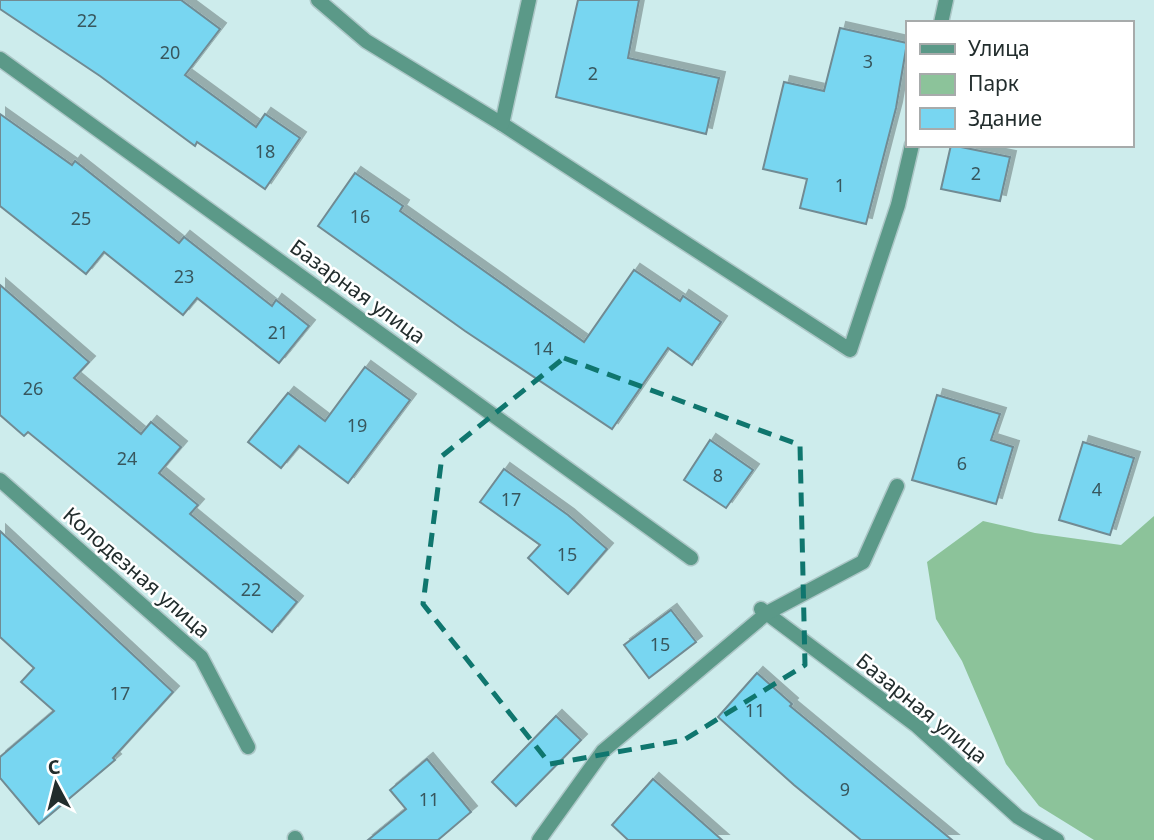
<svg xmlns="http://www.w3.org/2000/svg" width="1154" height="840" viewBox="0 0 1154 840" font-family="'Noto Sans',sans-serif">
	<defs>
		<filter id="shadow"><feDropShadow dx="6" dy="-6" stdDeviation="0" flood-color="#0004"/></filter>
	</defs>
	<rect width="100%" height="100%" fill="#cdecec"/>
	<path fill="#8cc39a" d="M1154,516V840H1094L1039,806L1006,764L962,661L936,619L927,562L983,521L1035,533L1121,545Z"/>
	<g fill="#78d6f1" stroke="#718b93" stroke-width="2" filter="url(#shadow)">
		<path d="M0,0H181L220,29L185,75L256,127L265,114L300,138L265,189L197,142L195,146L100,76L0,9Z"/>
		<path d="M578,0H639L628,58L719,78L706,134L556,97Z"/>
		<path d="M840,28L907,43L896,108L866,224L800,208L807,179L763,169L784,82L824,91Z"/>
		<path d="M0,114L72,165L75,161L179,243L184,237L272,306L276,300L309,326L279,363L197,298L183,315L104,252L86,274L0,206Z"/>
		<path d="M951,145L1010,157L1000,201L941,189Z"/>
		<path d="M355,173L403,206L400,211L584,342L634,270L680,301L683,296L721,322L692,365L668,348L612,429L465,331L318,226Z"/>
		<path d="M0,285L89,362L74,378L141,434L151,422L181,447L159,473L198,505L190,514L297,602L272,632L28,432L24,436L0,415Z"/>
		<path d="M365,367L410,400L348,483L299,446L281,468L248,442L288,393L325,421Z"/>
		<path d="M937,395L1000,414L991,440L1013,447L996,504L912,480Z"/>
		<path d="M710,440L753,470L726,508L684,480Z"/>
		<path d="M1083,442L1134,458L1110,535L1059,520Z"/>
		<path d="M504,469L568,515L607,549L568,594L528,558L540,545L480,502Z"/>
		<path d="M0,531L173,692L113,758L115,760L39,824L0,778V757L54,711L21,682L34,668L0,637Z"/>
		<path d="M671,610L696,642L649,678L624,645Z"/>
		<path d="M757,673L792,704L790,706L952,840H861L794,785L718,717Z"/>
		<path d="M556,716L581,740L516,806L492,782Z"/>
		<path d="M427,759L471,812L438,840H368L406,809L390,790Z"/>
		<path d="M653,779L722,840H628L612,825Z"/>
	</g>
	<g fill="none" stroke-linecap="round" stroke-linejoin="round">
		<g stroke="#abc6c6" stroke-width="17">
			<g id="street">
				<path d="M318,0L366,41L502,124L850,350L898,205L912,145"/>
				<path d="M941,23L946,0"/>
				<path d="M0,59L691,558"/>
				<path d="M502,124L529,0"/>
				<path d="M0,480L201,657L248,747"/>
				<path d="M761,609L917,726L1018,817L1057,840"/>
				<path d="M295,838L296,840"/>
				<path d="M539,840L603,751L767,613L863,562L897,486"/>
			</g>
		</g>
		<use href="#street" stroke="#5b9988" stroke-width="14"/>
	</g>
	<path fill="none" stroke="#0f766e" stroke-width="5" stroke-dasharray="14 9" stroke-linejoin="round" d="M564,358L800,445L805,665L684,740L550,764L423,604L442,456Z"/>
	<g text-anchor="middle" dominant-baseline="central" stroke-width="5" stroke-linejoin="round" paint-order="stroke">
		<g font-size="18" fill="#38575e">
			<text x="87" y="20">22</text>
			<text x="170" y="52">20</text>
			<text x="868" y="61">3</text>
			<text x="593" y="73">2</text>
			<text x="265" y="151">18</text>
			<text x="976" y="173">2</text>
			<text x="840" y="185">1</text>
			<text x="360" y="216">16</text>
			<text x="81" y="218">25</text>
			<text x="184" y="276">23</text>
			<text x="278" y="332">21</text>
			<text x="543" y="348">14</text>
			<text x="33" y="388">26</text>
			<text x="357" y="425">19</text>
			<text x="127" y="458">24</text>
			<text x="962" y="463">6</text>
			<text x="718" y="475">8</text>
			<text x="1097" y="489">4</text>
			<text x="511" y="499">17</text>
			<text x="567" y="554">15</text>
			<text x="251" y="589">22</text>
			<text x="660" y="644">15</text>
			<text x="120" y="693">17</text>
			<text x="755" y="710">11</text>
			<text x="845" y="789">9</text>
			<text x="429" y="799">11</text>
		</g>
		<g font-size="21" fill="#222d2d" stroke="#fff">
			<text transform="translate(358 291) rotate(36)">Базарная улица</text>
			<text transform="translate(137 572) rotate(41)">Колодезная улица</text>
			<text transform="translate(922 708) rotate(39)">Базарная улица</text>
		</g>
	</g>
	<rect x="906" y="21" width="228" height="126" fill="#ffffff" stroke="#a7abab" stroke-width="2"/>
	<rect x="920" y="44" width="35" height="10" fill="#5b9988" stroke="#a7abab" stroke-width="2"/>
	<text x="968" y="56" font-size="21" fill="#222d2d">Улица</text>
	<rect x="920" y="74" width="35" height="21" fill="#8cc39a" stroke="#a7abab" stroke-width="2"/>
	<text x="968" y="91" font-size="21" fill="#222d2d">Парк</text>
	<rect x="920" y="108" width="35" height="21" fill="#78d6f1" stroke="#a7abab" stroke-width="2"/>
	<text x="968" y="126" font-size="21" fill="#222d2d">Здание</text>
	<g transform="translate(56 784) rotate(353)" stroke="#ffffff" stroke-width="5" paint-order="stroke">
	<path d="M0-5L12 26L0 18L-12 26Z" fill="#222d2d"/>
	<text y="-10" font-size="19" font-weight="bold" text-anchor="middle" fill="#222d2d">С</text>
	</g>
</svg>
